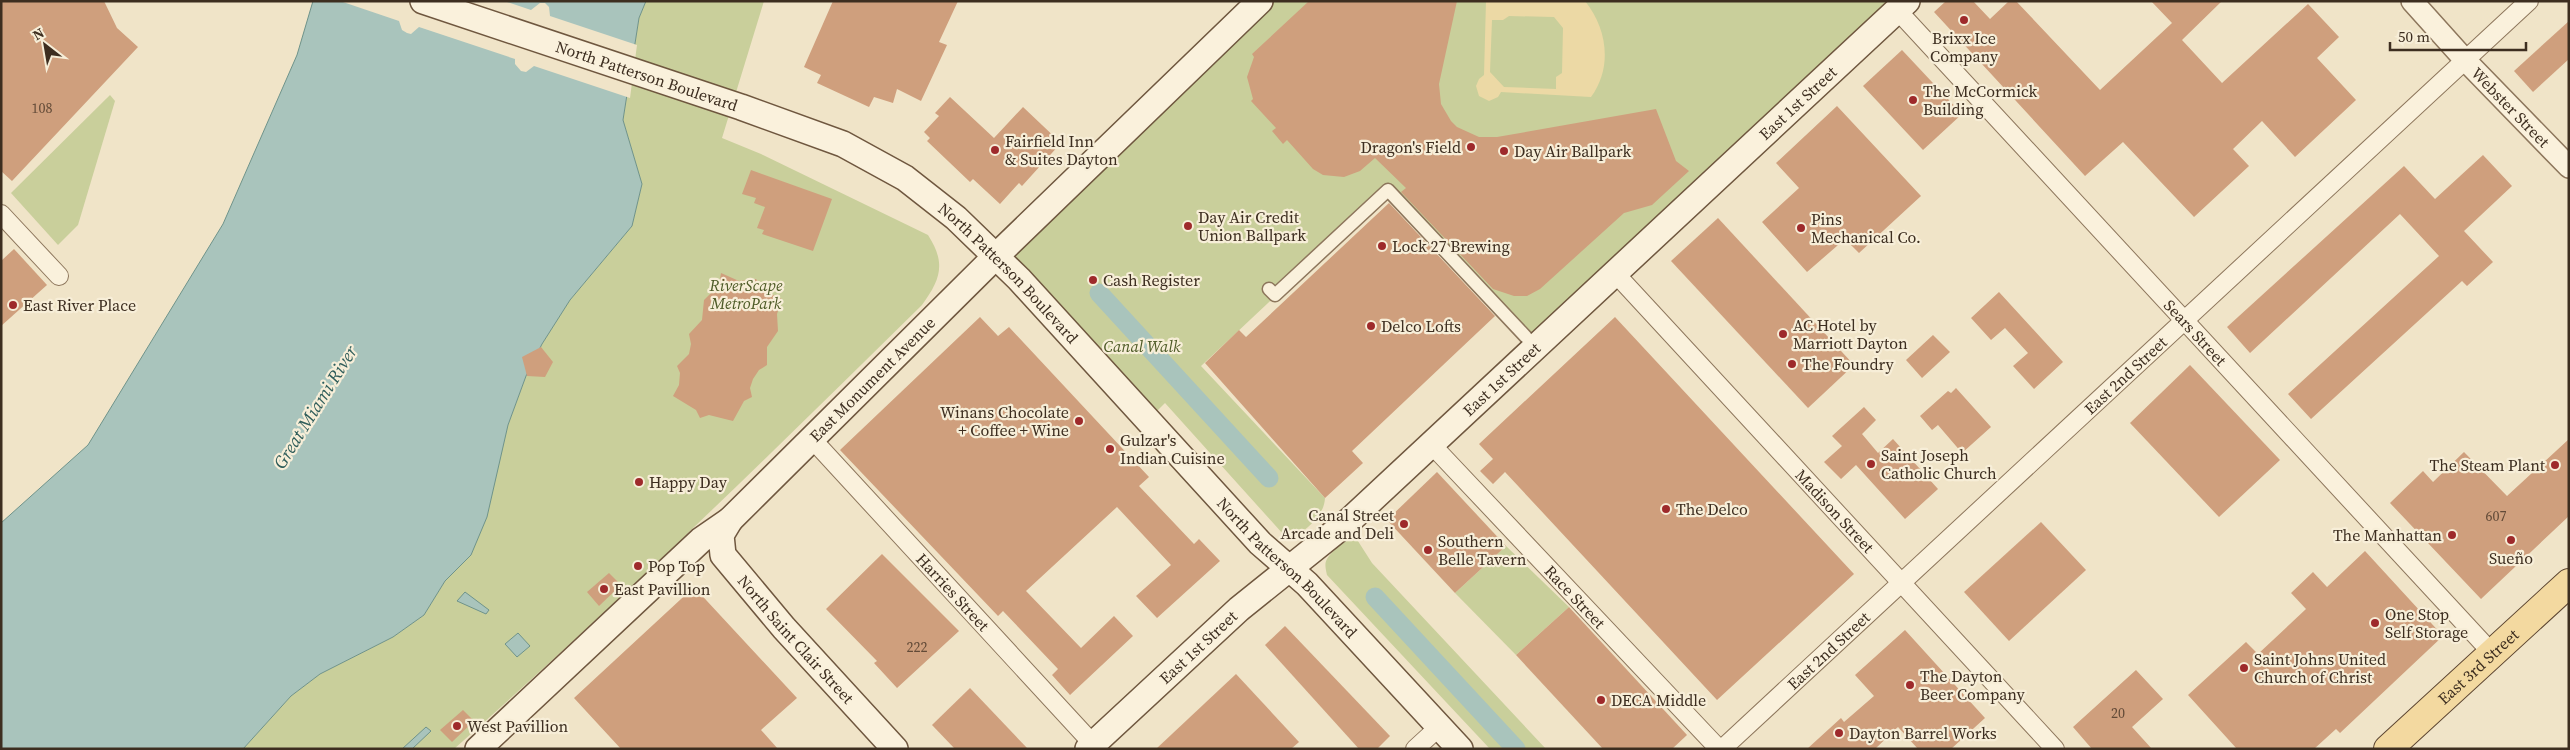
<svg xmlns="http://www.w3.org/2000/svg" width="2570" height="750" viewBox="0 0 2570 750" font-family="'Source Serif 4',serif">
	<rect width="100%" height="100%" fill="#f0e4c8"/>
	<g fill="#c9cf9b">
		<path d="M646,1H764L722,138L761,154L928,235C946,263 941,279 922,305C769,456 615,606 454,749H243L291,696L320,674L393,637L424,615L445,581L471,555L508,425L526,376L542,344L570,300L632,226L642,184L623,120L639,18Z"/>
		<path d="M1265,1H1890L1536,343L1388,190L1201,366L1325,498C1324,516 1309,526 1296,537L1283,534L1165,403L1149,419L995,257Z"/>
		<path d="M110,95L115,101L78,225L58,245L11,193Z"/>
		<path d="M1356,538L1372,563L1546,749H1490L1327,575C1326,570 1324,564 1327,559C1332,551 1347,538 1356,538Z"/>
		<path d="M1506,546L1569,607L1516,655L1455,593Z"/>
	</g>
	<path fill="#ecd9a5" fill-rule="evenodd" d="M1486,1H1585C1607,28 1613,67 1591,97L1501,92L1498,97L1489,101L1479,96L1476,86L1479,79L1484,75ZM1509,16L1554,17L1563,28L1562,73L1556,77V89L1504,87L1490,72L1492,20H1503Z"/>
	<g fill="#a9c4bc" stroke="#6f938a">
		<path d="M313,1H646L639,18L623,120L642,184L632,226L570,300L542,344L526,376L508,425L487,517L471,555L445,581L424,615L393,637L320,674L291,696L243,749H1V523L88,445L223,224L297,55Z"/>
		<path d="M465,592L489,610L486,614L457,601Z"/>
		<path d="M518,633L530,646L517,657L505,644Z"/>
		<path d="M426,727L431,731L412,749H402Z"/>
	</g>
	<path fill="#f0e4c8" d="M340,1H504L531,10L540,3H545L549,7L550,16L637,45L630,98L534,66L526,72L521,71L515,64V59L419,27L411,34L407,33L402,30L399,21Z"/>
	<g fill="none" stroke-linecap="round" stroke-linejoin="round">
		<g stroke="#a9c4bc" stroke-width="19">
			<path d="M1099,293L1269,478"/>
			<path d="M1375,597L1516,749"/>
		</g>
	</g>
	<g fill="#cf9f7d">
		<path d="M1,1H104L117,28L138,47L12,181L1,171Z"/>
		<path d="M833,1H958L939,42L947,45L921,101L897,89L893,103L874,97L869,107L817,83L821,75L804,67Z"/>
		<path d="M1309,1H1457L1439,84L1441,104L1451,121L1457,127L1479,137H1497L1656,109L1676,161L1689,171L1652,205L1624,213L1540,289L1527,296H1514L1493,289L1401,192L1406,188L1375,158L1360,171L1344,177L1323,175L1313,169L1287,140L1283,144L1272,131L1276,128L1251,101L1253,99L1247,77L1254,57L1252,54Z"/>
		<path d="M1946,1H1973L1990,19L2009,1H2016L2100,90L2172,23L2151,1H2222L2182,40L2222,83L2308,4L2339,37L2317,58L2356,100L2295,157L2262,121L2233,149L2249,166L2194,217L2123,142L2085,176L1934,12Z"/>
		<path d="M2569,21V59L2533,92L2514,71Z"/>
		<path d="M1902,50L1962,114L1923,150L1863,86Z"/>
		<path d="M950,97L994,138L1023,107L1061,143L1022,186L1019,183L1000,204L973,179L970,182L927,141L930,138L924,132L939,116L935,113Z"/>
		<path d="M1837,106L1921,196L1859,253L1845,239L1807,272L1762,222L1799,188L1776,163Z"/>
		<path d="M2483,155L2512,186L2464,231L2493,262L2467,286L2462,281L2311,419L2288,394L2439,256L2400,214L2250,353L2227,327L2404,166L2435,199Z"/>
		<path d="M751,170L832,199L813,251L762,234L764,230L757,228L765,207L754,203L756,198L742,194Z"/>
		<path d="M1389,203L1495,316L1352,451L1363,463L1325,498L1205,363L1239,330L1246,337Z"/>
		<path d="M1718,218L1854,365L1808,408L1671,261Z"/>
		<path d="M14,249L47,285L1,326V261Z"/>
		<path d="M721,273L739,281L756,279L767,292L782,299L777,314L778,331L767,347V365L759,370L753,379L750,388L752,397L744,401L733,421L709,415L700,418L696,410L673,396L679,385L680,373L677,366L689,354L691,344L689,334L702,320L704,300L719,285Z"/>
		<path d="M1999,292L2063,362L2034,389L2013,366L2028,353L2005,328L1991,340L1971,318Z"/>
		<path d="M980,317L998,336L1009,327L1149,477L1139,486L1194,544L1199,539L1220,561L1157,618L1136,596L1171,565L1117,507L1026,591L1081,648L1114,616L1133,636L1070,695L1052,675L1058,669L1003,611L998,616L840,450Z"/>
		<path d="M1615,317L1854,574L1717,700L1505,472L1493,484L1480,471L1493,459L1479,444Z"/>
		<path d="M1933,335L1950,352L1922,378L1906,360Z"/>
		<path d="M541,347L553,362L545,377L527,376L522,357Z"/>
		<path d="M2190,365L2280,460L2219,517L2130,423Z"/>
		<path d="M1956,388L1991,427L1962,453L1938,425L1932,430L1920,416L1948,391L1951,393Z"/>
		<path d="M1864,407L1876,420L1862,434L1878,453L1893,439L1938,489L1905,519L1856,465L1841,479L1824,462L1842,446L1832,436Z"/>
		<path d="M2569,439V516L2481,599L2390,503L2423,471L2433,482L2464,452L2507,496Z"/>
		<path d="M1437,472L1506,546L1455,593L1387,520Z"/>
		<path d="M2041,522L2086,570L2009,641L1964,592Z"/>
		<path d="M2365,551L2443,636L2340,733L2336,729L2314,749H2237L2188,695L2246,642L2258,654L2306,609L2291,593L2313,572L2327,587Z"/>
		<path d="M882,554L959,631L897,688L874,663L877,661L826,609Z"/>
		<path d="M609,573L621,585L599,606L587,592Z"/>
		<path d="M694,587L797,698L761,730L778,749H621L574,698Z"/>
		<path d="M1569,607L1687,735L1672,749H1603L1516,655Z"/>
		<path d="M1285,626L1390,736L1377,749H1359L1265,645Z"/>
		<path d="M1905,630L1985,718L1951,749H1918L1898,727L1875,749H1807L1841,718L1844,722L1874,696L1855,675Z"/>
		<path d="M2136,670L2163,699L2132,727L2152,749H2092L2073,727Z"/>
		<path d="M1236,674L1299,742L1291,749H1156Z"/>
		<path d="M970,688L1028,749H955L932,725Z"/>
		<path d="M463,710L474,721L452,742L440,730Z"/>
	</g>
	<g fill="none" stroke-linecap="round" stroke-linejoin="round">
		<g stroke="#8d765c" stroke-width="15">
			<path id="pedestrian" d="M1269,289L1275,295L1388,190L1526,337"/>
		</g>
		<g stroke="#8d765c" stroke-width="20">
			<g id="minor">
				<path id="s1" d="M1898,11L2492,653"/>
				<path d="M1,214L59,276"/>
				<path id="s2" d="M1615,273L2055,749"/>
				<path id="s3" d="M812,439L1093,744"/>
				<path id="s4" d="M1431,444L1719,749"/>
				<path d="M1415,749L1439,727"/>
				<path id="s5" d="M1722,749L2529,1"/>
			</g>
		</g>
		<g stroke="#8d765c" stroke-width="24">
			<g id="tertiary">
				<path id="s6" d="M2412,1L2465,60L2569,167"/>
			</g>
		</g>
		<g stroke="#6f573f" stroke-width="28">
			<g id="secondary">
				<path id="s7" d="M423,1L741,107L843,144L905,178L956,218L1019,279L1260,543L1307,584L1460,749"/>
				<path id="s8" d="M730,520L721,535L723,555L784,628L895,749"/>
				<path id="s9" d="M478,749L701,540L730,520L995,257L1260,1"/>
				<path id="s10" d="M1088,749L1239,609L1350,520L1907,1"/>
			</g>
		</g>
		<g stroke="#5b4430" stroke-width="30">
			<g id="primary">
				<path id="s11" d="M2388,749L2569,583"/>
			</g>
		</g>
		<use href="#pedestrian" stroke="#faf1dc" stroke-width="12"/>
		<use href="#minor" stroke="#faf1dc" stroke-width="18"/>
		<use href="#tertiary" stroke="#faf1dc" stroke-width="21"/>
		<use href="#secondary" stroke="#faf1dc" stroke-width="25"/>
		<use href="#primary" stroke="#f3d9a0" stroke-width="28"/>
	</g>
	<g fill="#9e2a2b" stroke="#f7eed8" stroke-width="2">
		<circle cx="1964" cy="20" r="5"/>
		<circle cx="1913" cy="100" r="5"/>
		<circle cx="1471" cy="147" r="5"/>
		<circle cx="995" cy="150" r="5"/>
		<circle cx="1504" cy="151" r="5"/>
		<circle cx="1188" cy="226" r="5"/>
		<circle cx="1801" cy="228" r="5"/>
		<circle cx="1382" cy="246" r="5"/>
		<circle cx="1093" cy="280" r="5"/>
		<circle cx="13" cy="305" r="5"/>
		<circle cx="1371" cy="326" r="5"/>
		<circle cx="1783" cy="334" r="5"/>
		<circle cx="1792" cy="364" r="5"/>
		<circle cx="1079" cy="421" r="5"/>
		<circle cx="1110" cy="449" r="5"/>
		<circle cx="1871" cy="464" r="5"/>
		<circle cx="2555" cy="465" r="5"/>
		<circle cx="639" cy="482" r="5"/>
		<circle cx="1666" cy="509" r="5"/>
		<circle cx="1404" cy="524" r="5"/>
		<circle cx="2452" cy="535" r="5"/>
		<circle cx="2511" cy="540" r="5"/>
		<circle cx="1428" cy="550" r="5"/>
		<circle cx="638" cy="566" r="5"/>
		<circle cx="604" cy="589" r="5"/>
		<circle cx="2375" cy="623" r="5"/>
		<circle cx="2244" cy="668" r="5"/>
		<circle cx="1910" cy="685" r="5"/>
		<circle cx="1601" cy="700" r="5"/>
		<circle cx="457" cy="726" r="5"/>
		<circle cx="1839" cy="733" r="5"/>
	</g>
	<g text-anchor="middle" dominant-baseline="central" stroke-width="4.5" stroke-linejoin="round" paint-order="stroke">
		<g font-size="14" fill="#624a37">
			<text x="42" y="108">108</text>
			<text x="2496" y="516">607</text>
			<text x="917" y="647">222</text>
			<text x="2118" y="713">20</text>
		</g>
		<g font-size="16" fill="#3d2e20" stroke="#f7eed8" text-anchor="start">
			<text x="1964" y="38" text-anchor="middle">Brixx Ice<tspan x="1964" dy="18">Company</tspan></text>
			<text x="1923" y="91">The McCormick<tspan x="1923" dy="18">Building</tspan></text>
			<text x="1005" y="141">Fairfield Inn<tspan x="1005" dy="18">&amp; Suites Dayton</tspan></text>
			<text x="1461" y="147" text-anchor="end">Dragon's Field</text>
			<text x="1514" y="151">Day Air Ballpark</text>
			<text x="1198" y="217">Day Air Credit<tspan x="1198" dy="18">Union Ballpark</tspan></text>
			<text x="1811" y="219">Pins<tspan x="1811" dy="18">Mechanical Co.</tspan></text>
			<text x="1392" y="246">Lock 27 Brewing</text>
			<text x="1103" y="280">Cash Register</text>
			<text x="23" y="305">East River Place</text>
			<text x="1793" y="325">AC Hotel by<tspan x="1793" dy="18">Marriott Dayton</tspan></text>
			<text x="1381" y="326">Delco Lofts</text>
			<text x="1802" y="364">The Foundry</text>
			<text x="1069" y="412" text-anchor="end">Winans Chocolate<tspan x="1069" dy="18">+ Coffee + Wine</tspan></text>
			<text x="1120" y="440">Gulzar's<tspan x="1120" dy="18">Indian Cuisine</tspan></text>
			<text x="1881" y="455">Saint Joseph<tspan x="1881" dy="18">Catholic Church</tspan></text>
			<text x="2545" y="465" text-anchor="end">The Steam Plant</text>
			<text x="649" y="482">Happy Day</text>
			<text x="1676" y="509">The Delco</text>
			<text x="1394" y="515" text-anchor="end">Canal Street<tspan x="1394" dy="18">Arcade and Deli</tspan></text>
			<text x="2442" y="535" text-anchor="end">The Manhattan</text>
			<text x="1438" y="541">Southern<tspan x="1438" dy="18">Belle Tavern</tspan></text>
			<text x="2511" y="558" text-anchor="middle">Sueño</text>
			<text x="648" y="566">Pop Top</text>
			<text x="614" y="589">East Pavillion</text>
			<text x="2385" y="614">One Stop<tspan x="2385" dy="18">Self Storage</tspan></text>
			<text x="2254" y="659">Saint Johns United<tspan x="2254" dy="18">Church of Christ</tspan></text>
			<text x="1920" y="676">The Dayton<tspan x="1920" dy="18">Beer Company</tspan></text>
			<text x="1611" y="700">DECA Middle</text>
			<text x="467" y="726">West Pavillion</text>
			<text x="1849" y="733">Dayton Barrel Works</text>
		</g>
		<g font-size="16" fill="#3d2e20" stroke="#f7eed8">
			<text stroke="none"><textPath href="#s7" startOffset="236">North Patterson Boulevard</textPath></text>
			<text stroke="none"><textPath href="#s10" startOffset="960">East 1st Street</textPath></text>
			<text stroke="none"><textPath href="#s6" startOffset="145">Webster Street</textPath></text>
			<text stroke="none"><textPath href="#s7" startOffset="655">North Patterson Boulevard</textPath></text>
			<text stroke="none"><textPath href="#s1" startOffset="438">Sears Street</textPath></text>
			<text stroke="none"><textPath href="#s5" startOffset="550">East 2nd Street</textPath></text>
			<text stroke="none"><textPath href="#s9" startOffset="541">East Monument Avenue</textPath></text>
			<text stroke="none"><textPath href="#s10" startOffset="555">East 1st Street</textPath></text>
			<text stroke="none"><textPath href="#s2" startOffset="324">Madison Street</textPath></text>
			<text stroke="none"><textPath href="#s7" startOffset="1061">North Patterson Boulevard</textPath></text>
			<text stroke="none"><textPath href="#s3" startOffset="208">Harries Street</textPath></text>
			<text stroke="none"><textPath href="#s4" startOffset="210">Race Street</textPath></text>
			<text stroke="none"><textPath href="#s8" startOffset="149">North Saint Clair Street</textPath></text>
			<text stroke="none"><textPath href="#s10" startOffset="150">East 1st Street</textPath></text>
			<text stroke="none"><textPath href="#s5" startOffset="145">East 2nd Street</textPath></text>
			<text stroke="none"><textPath href="#s11" startOffset="122">East 3rd Street</textPath></text>
		</g>
		<g font-size="16" font-style="italic" fill="#4d5a26" stroke="#f7eed8">
			<text x="746" y="285">RiverScape<tspan x="746" dy="18">MetroPark</tspan></text>
			<text x="1142" y="346">Canal Walk</text>
		</g>
		<g font-size="18" font-style="italic" fill="#2f5d5a" stroke="#f7eed8">
			<text transform="translate(315 407) rotate(-58)">Great Miami River</text>
		</g>
	</g>
	<rect width="2570" height="750" fill="none" stroke="#3d2e20" stroke-width="5"/>
	<g transform="translate(45 45) rotate(329)" stroke="#f7eed8" stroke-width="4" paint-order="stroke">
	<path d="M0-4L9 19L0 12L-9 19Z" fill="#3d2e20"/>
	<text y="-8" font-size="14" font-weight="bold" text-anchor="middle" fill="#3d2e20">N</text>
	</g>
	<path d="M2390 42v8h136v-8" fill="none" stroke="#3d2e20" stroke-width="2.5"/>
	<text x="2398" y="42" font-size="15" fill="#3d2e20" stroke="#f7eed8" stroke-width="4" paint-order="stroke">50 m</text>
</svg>
